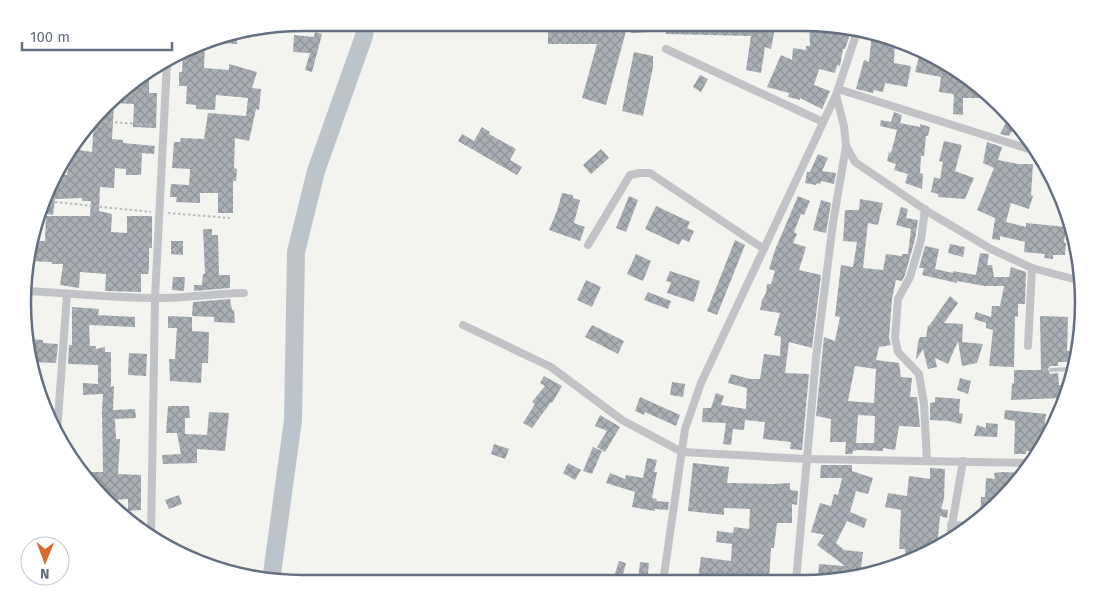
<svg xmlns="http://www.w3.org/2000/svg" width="1106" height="606" viewBox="0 0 1106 606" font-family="'Fira Sans',sans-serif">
	<defs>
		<pattern id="building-cross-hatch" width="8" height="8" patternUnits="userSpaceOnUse" patternTransform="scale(1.25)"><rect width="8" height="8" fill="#aaafb5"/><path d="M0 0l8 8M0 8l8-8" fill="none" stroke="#8e9398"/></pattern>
	</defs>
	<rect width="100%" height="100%" fill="#f3f3ef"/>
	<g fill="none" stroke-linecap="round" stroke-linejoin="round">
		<path stroke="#bcc4cb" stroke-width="18" d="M271,581L293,420L296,252L316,171L364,36L366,23"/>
	</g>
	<g fill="url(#building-cross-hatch)" fill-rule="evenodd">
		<path d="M652,23V32L633,33L626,31L606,105L582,98L597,44H548V28H593V25Z"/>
		<path d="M666,23L753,25L754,24L775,28L771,49L765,47L761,73L746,70L751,36L666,34Z"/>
		<path d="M809,25H821V32H841V26L852,28L845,49H843L840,66L837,65L835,73L819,69L814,85L830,91L822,109L800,98V100L788,97L789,93L767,87L781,55L792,60L793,48L806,50V46H810Z"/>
		<path d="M315,32L322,34L312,72L305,70L310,53L293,52L294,35L314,37Z"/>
		<path d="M872,32L895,40L894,63L911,66L907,87L885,83L883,92L874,90L873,93L856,89L864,60L869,62Z"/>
		<path d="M237,33V44L221,43L224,36Z"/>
		<path d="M205,41L204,68L229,70V64L257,72L252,88L261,89L259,110L256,109L249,141L235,138L234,168L237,169L236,181H233V213H218V193H200V203L176,202L177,197H170L171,184L189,185L190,169L172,168L174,142H180L181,138L204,139L208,113L246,116L248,98L216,95L215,110L196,109V105L186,104L187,86H179V72H182L183,53Z"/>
		<path d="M634,52L653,56V67L643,116L622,111Z"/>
		<path d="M920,53L943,60L987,98H963V115L953,114L954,94L939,92L941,77L915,72Z"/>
		<path d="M149,72V93H157L156,128L133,127L134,104L114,103L112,139L123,140V143L155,146L154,154L142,153L141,175H126V169L115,168L114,188L100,187L99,211L112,214L111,232L127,233V216H152V248H149V267L148,274H141V292L105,291L106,274L80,272L79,288L60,285L63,264H52V262L29,261L31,241H45L46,216H90L91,201H82V198L55,199L53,215L40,213L57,175H67L72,149L92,152L94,121L132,81Z"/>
		<path d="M700,75L708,79L701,92L693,87Z"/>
		<path d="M894,112L902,115L900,123L920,127V124L930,127L928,136H926L924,156H921L920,173L923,174L922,189L905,183L908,174L894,170L896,164L887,161L889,152L891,153L897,130L880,126L881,120L891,122Z"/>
		<path d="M1009,117L1016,124L1009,136L1000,134Z"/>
		<path d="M482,127L490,132L489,134L516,149L510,160L522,167L517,175L458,141L462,134L474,141Z"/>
		<path d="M944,141L962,145L955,171L974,178L965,199L938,197V194L931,192L934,177L940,179L943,162L939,161Z"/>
		<path d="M987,142L1002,147L998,160L1018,164H1033L1031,195L1033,196L1029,209L1011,203L1006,222L1026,227V223L1066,227L1064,242L1066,243L1065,255H1053V259L1044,258L1045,254L1024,252L1025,242L1000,236V240L992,239L995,218L977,210L994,168L983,163Z"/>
		<path d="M601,149L609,158L591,174L583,165Z"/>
		<path d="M818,154L828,158L822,171L836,173L834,184L821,181L820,184L817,183L816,185L805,183L807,172H810Z"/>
		<path d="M562,193L573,195V198L580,200L574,223L585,227L580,241L549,230L557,211Z"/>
		<path d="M629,196L638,200L626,232L616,228Z"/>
		<path d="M798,196L810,201L804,215L801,214L794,232L797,234L793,243L806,247L799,270L821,275L812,348L789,342L785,373L809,374L802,450L790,449L791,442L763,439L765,422L745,420L744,430L733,429L731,445L723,444L726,423L702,422L703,408H711L716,393L724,396L721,405L746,409L747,388L728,383L731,374L750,379H760L764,354L780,356L781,337L774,335L780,313L760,310L762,300L766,293L767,284H771L775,271L769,269L775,250Z"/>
		<path d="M860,199L883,203L878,225L868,223L863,268L883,270L886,254L902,256V254H908L911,229L896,225L901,207L908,209L906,218L918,220L915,239L905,275L902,281L896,280L892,299L889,338L891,345L879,347L876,360L899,363L901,377L912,378L910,397H917L920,427L899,426L895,450L883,448V451L858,450L853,451L852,454H845L846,442H830L831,419L816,416L824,337L835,341L840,317L835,316L841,265L853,267L857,242L843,241L845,210H859ZM855,366L876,369L874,403L848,401ZM858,415L875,416L874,443H856Z"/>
		<path d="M821,200L831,203L826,233L813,230Z"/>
		<path d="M656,206L690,222L687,228L694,231L689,242L682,239L679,245L645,229Z"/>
		<path d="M203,229H212V235H218L219,275H230V288L194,291V285H202L203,274H205Z"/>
		<path d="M735,240L745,245L717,315L707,311Z"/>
		<path d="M171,241H183V255L171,254Z"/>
		<path d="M950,244L965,247L963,257L948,253Z"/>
		<path d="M925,246L939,249L935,269L953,273V271L976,275L980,253L989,254L987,265H992L994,277H1009L1011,267L1026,272L1025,304H1018V317L1015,316L1014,367L989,366L993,330L986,328V323L974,319L976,312L991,317L992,306H1000L1004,286H985L957,281V283L922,275L924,268H919Z"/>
		<path d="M636,254L651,261L643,281L627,274Z"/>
		<path d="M670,271L700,281L694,302L667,293L671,282L666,281Z"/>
		<path d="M173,277H185L184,291L172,290Z"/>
		<path d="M586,280L601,287L592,307L577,300Z"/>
		<path d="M648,292L671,301L668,309L644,300Z"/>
		<path d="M950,296L958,303L944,323L963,324L962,342L983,344L977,363L962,366L958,341L948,364L935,358L937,367L928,369L923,349L916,360L918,342L920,337H926L928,325L929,326Z"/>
		<path d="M230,299L232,310H234L235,323L214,322V317L192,316L193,302Z"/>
		<path d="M72,307L99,309L98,315L135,317V327L89,325L90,346H96V349L105,347V352H111V387L114,386L113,410L135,409L136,418L115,419L116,439H120L118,474L141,475V510L128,511V499L113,500V495H100L92,488L82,472H103L102,410L103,394L83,395V383L98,384V365L68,364L69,345H72Z"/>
		<path d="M168,316L192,317V331L209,332L208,363H202L201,383L170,381L169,359H175L177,328H168Z"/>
		<path d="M1040,316L1068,317L1067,351H1077L1073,362H1058V366H1050L1048,369L1050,374L1058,373L1059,385H1066L1061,398L1011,400L1012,383L1014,384V370H1041Z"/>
		<path d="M592,325L624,341L618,354L585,337Z"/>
		<path d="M29,339L43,340V343L58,344L56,363L33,362L34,350H30Z"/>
		<path d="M129,353L147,354L146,376L128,375Z"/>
		<path d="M544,376L562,386L552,403L551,402L532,428L523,423L535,404L532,402L545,386L540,383Z"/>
		<path d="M960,378L971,381L968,394L957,390Z"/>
		<path d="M672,382L685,384L683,397L670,395Z"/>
		<path d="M640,397L680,415L676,426L645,412L644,415L635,411Z"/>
		<path d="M935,397L960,399L959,413L963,414L961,424L949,421L930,420V403L935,402Z"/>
		<path d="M168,406H189L190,418H185V434L207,435L209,412L229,413L225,451L197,449V463L163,464L162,455L181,454L177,433H166Z"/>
		<path d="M1005,410L1046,414L1043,439H1044V446L1040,451H1026V454H1014L1015,421L1004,419Z"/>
		<path d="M600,415L620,427L605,452L597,447L607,431L595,426Z"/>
		<path d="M986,423L998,424L997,437L974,436L977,425L986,428Z"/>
		<path d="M494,444L509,449L505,459L491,454Z"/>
		<path d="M593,447L602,451L592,474L583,471Z"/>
		<path d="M647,458L657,460L654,472H657L652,498L657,499L656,501L669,502L668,510L655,509V511L632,507L635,492L606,483L610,473L625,479L626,475L643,478Z"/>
		<path d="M568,463L581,470L575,480L563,473Z"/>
		<path d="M693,463L729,467L727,483L773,484L790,483V490L798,491L797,505L792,504V523H777L774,548H771L769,580L748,578V581L724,580V582H716L698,579L701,557L731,561L732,544L716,542L717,531L733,533L734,527L749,529L750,509L724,508V515L688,511Z"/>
		<path d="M821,465H852V471L873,478L868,494L856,491L850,512L867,519L864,528L847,521L836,543L844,550L863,552L861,568H864L863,575L839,581L818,579L819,564L845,566L817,545L824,535L811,532L820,503L831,506L834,494L838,495L842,478H820Z"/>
		<path d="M930,468L945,469L944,499L941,509L948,510L947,518L940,516L937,548L906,563L905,549H899L901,510L885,507L888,493L907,496L909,476L930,479Z"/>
		<path d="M1003,472L1025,473L1014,488L980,518L981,497H985L986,478L995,479L994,473Z"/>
		<path d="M179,495L182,504L169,509L165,500Z"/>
		<path d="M619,561L626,563L621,582L613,580Z"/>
		<path d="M640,562L649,563L647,582H638Z"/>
	</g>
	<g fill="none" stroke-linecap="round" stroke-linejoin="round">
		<g stroke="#b8babc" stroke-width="2" stroke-dasharray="2.5 2.5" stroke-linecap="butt">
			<path d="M95,121L155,125"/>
			<path d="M45,201L151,212"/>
			<path d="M168,213L230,218"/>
		</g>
		<path stroke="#c1c3c7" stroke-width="4" d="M1051,370L1071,369"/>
		<g stroke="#c1c3c7" stroke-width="8">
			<path d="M666,49L823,122"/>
			<path d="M838,89L1035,151"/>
			<path d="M836,95L844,126L846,146L855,162L930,213L991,249L1032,268L1077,280"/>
			<path d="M925,209L921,240L910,277L898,299L895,338L898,352L919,374L924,404L927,461"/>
			<path d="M588,245L630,175L640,173H650L764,249"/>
			<path d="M26,291C69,293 113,298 156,298C186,299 214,293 244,293"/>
			<path d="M463,325L551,367L622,420L682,452L807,459L1032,463"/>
			<path d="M1028,346L1032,268"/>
			<path d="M57,432L67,294"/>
			<path d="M951,525L970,526"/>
			<path d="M151,536L155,298L167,62"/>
			<path d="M949,542L963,461"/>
			<path d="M172,550L183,552L182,554"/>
			<path d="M796,581L816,358L833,223L846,146"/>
			<path d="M663,582L685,429L701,383L836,95L858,29"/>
		</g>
	</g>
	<path d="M0 0H1106V606H0ZM303 31H803A272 272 0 0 1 1075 303V303A272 272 0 0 1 803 575H303A272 272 0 0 1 31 303V303A272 272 0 0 1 303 31Z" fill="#fff" fill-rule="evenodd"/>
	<path fill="none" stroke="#646f7f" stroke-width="2.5" d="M303 31H803A272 272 0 0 1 1075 303V303A272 272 0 0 1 803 575H303A272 272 0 0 1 31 303V303A272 272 0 0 1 303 31Z"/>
	<g transform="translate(45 561) rotate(181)"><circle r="24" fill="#ffffff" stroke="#c1c5cc"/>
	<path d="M0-4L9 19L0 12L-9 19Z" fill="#d76c2c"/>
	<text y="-8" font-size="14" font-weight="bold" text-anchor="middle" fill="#646f7f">N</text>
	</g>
	<path d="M22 42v8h150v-8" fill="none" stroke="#646f7f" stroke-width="2.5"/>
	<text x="30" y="42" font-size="15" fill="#646f7f" stroke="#ffffff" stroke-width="4" paint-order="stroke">100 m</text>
</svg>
